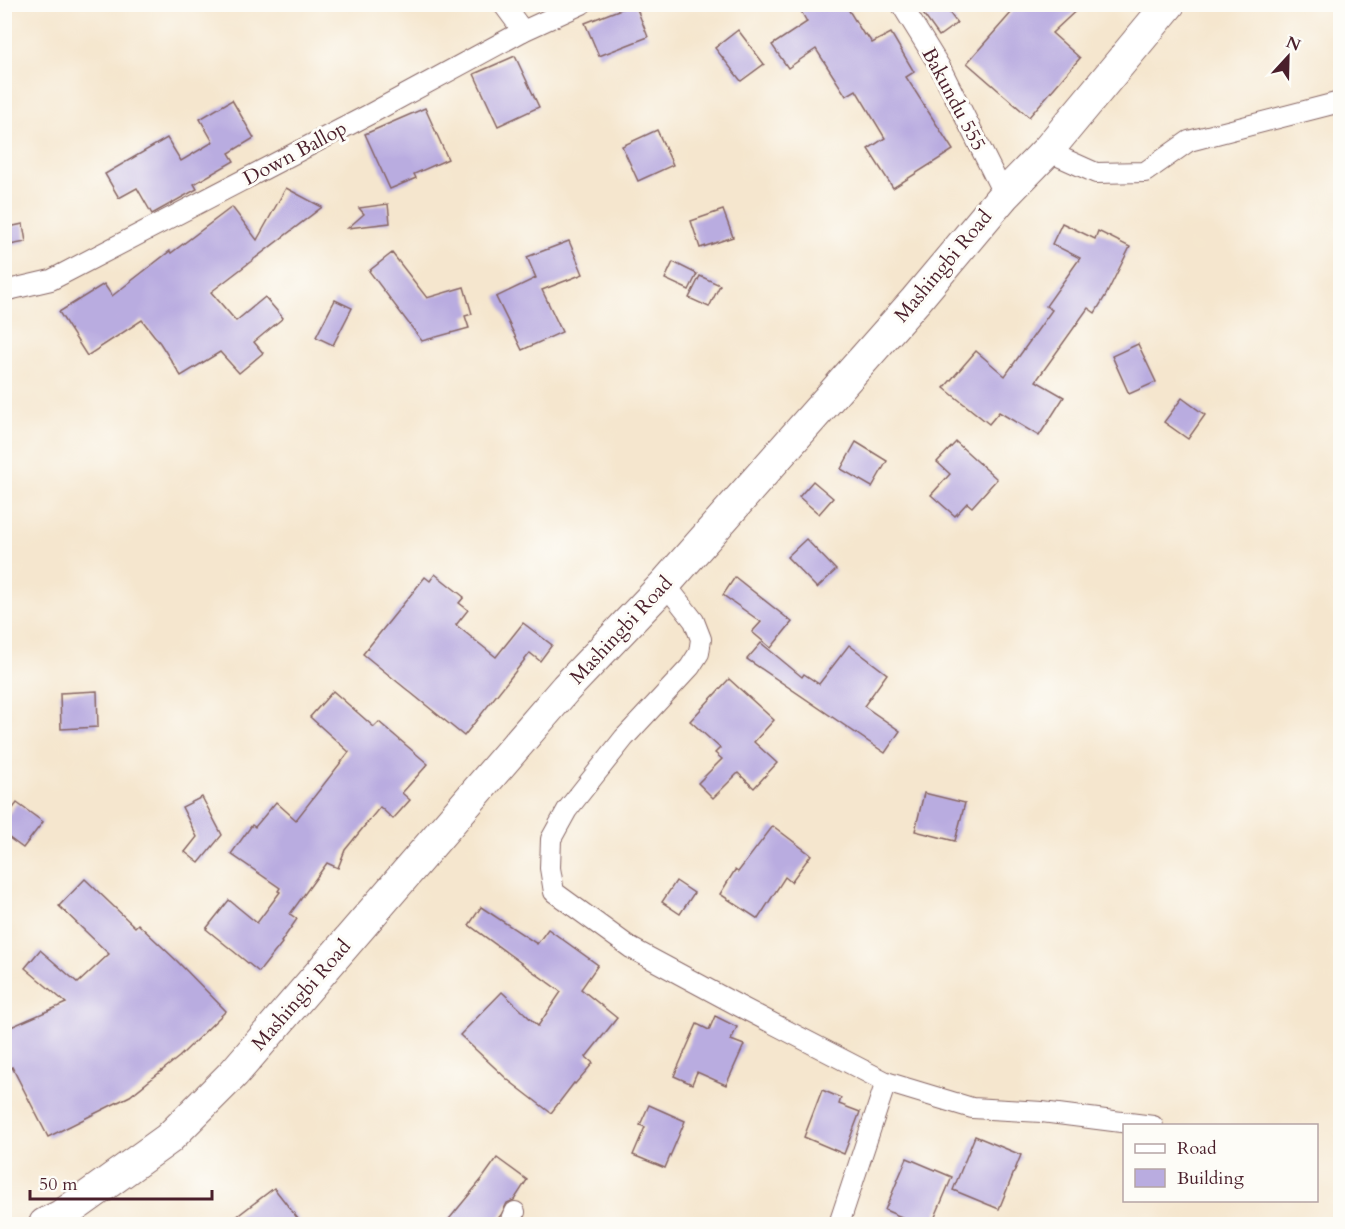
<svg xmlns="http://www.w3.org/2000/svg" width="1345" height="1229" viewBox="0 0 1345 1229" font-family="Cardo,serif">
	<rect width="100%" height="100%" fill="#fdfcf7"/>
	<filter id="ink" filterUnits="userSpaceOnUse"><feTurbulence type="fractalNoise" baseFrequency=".0167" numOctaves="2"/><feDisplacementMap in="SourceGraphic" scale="12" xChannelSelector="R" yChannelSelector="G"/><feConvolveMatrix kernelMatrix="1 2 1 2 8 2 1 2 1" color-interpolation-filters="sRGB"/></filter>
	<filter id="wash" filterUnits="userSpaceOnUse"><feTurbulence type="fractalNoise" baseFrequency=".008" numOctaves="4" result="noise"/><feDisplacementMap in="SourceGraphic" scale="24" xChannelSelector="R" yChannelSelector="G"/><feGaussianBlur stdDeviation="1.35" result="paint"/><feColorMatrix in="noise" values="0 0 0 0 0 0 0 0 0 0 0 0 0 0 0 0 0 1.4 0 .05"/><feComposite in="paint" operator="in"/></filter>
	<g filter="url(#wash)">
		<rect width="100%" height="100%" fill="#f5e6ce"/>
		<g id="blocks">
			<g fill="#b9ace0">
				<path d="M634,4H635L648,37L599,56L585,23Z"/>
				<path d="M797,4H845L864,35L866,34L872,43L891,33L914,72L906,77L953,150L893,188L868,149L885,138L856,90L846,96L816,49L788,68L772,45L807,22Z"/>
				<path d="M916,4H943L957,23L939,36Z"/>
				<path d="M1019,4H1083L1052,33L1080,58L1029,117L967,63Z"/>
				<path d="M738,30L764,64L741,81L715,48Z"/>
				<path d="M515,56L539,107L498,126L474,74Z"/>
				<path d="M232,100L254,138L229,153L234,161L194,184L197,189L152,214L137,188L119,198L105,174L167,138L181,161L213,142L200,119Z"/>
				<path d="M425,108L448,159L414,174L416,178L390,189L365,134Z"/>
				<path d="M657,130L673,165L638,181L622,146Z"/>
				<path d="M286,188L322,207L211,292L236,321L265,297L283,318L254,342L263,353L239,373L220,352L181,376L160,343L142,320L87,356L59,312L104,284L112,296L170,251L171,253L232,207L257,240Z"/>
				<path d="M388,204L390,223L348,228L364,214L359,208Z"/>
				<path d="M723,210L733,237L700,248L691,221Z"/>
				<path d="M1062,223L1095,239L1098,231L1130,247L1106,295L1095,313L1088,308L1036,381L1064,397L1039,436L999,412L989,424L944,388L976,351L1005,376L1052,310L1046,306L1080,258L1052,244Z"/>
				<path d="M23,224L26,242L4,246V228Z"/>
				<path d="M569,241L583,274L542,290L562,332L522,350L496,297L536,278L527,257Z"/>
				<path d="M392,253L427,298L464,287L472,314L465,316L469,328L422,341L369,271Z"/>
				<path d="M673,262L697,274L689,290L665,279Z"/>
				<path d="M700,276L720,285L709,307L689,298Z"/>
				<path d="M335,300L352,308L333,345L316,337Z"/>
				<path d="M1138,344L1156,382L1129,394L1112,356Z"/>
				<path d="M1182,398L1205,415L1188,439L1164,422Z"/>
				<path d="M856,442L887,461L872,487L841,469Z"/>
				<path d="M956,442L997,479L972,507L967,503L955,516L931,495L950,474L937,462Z"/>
				<path d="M813,481L833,498L819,514L799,497Z"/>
				<path d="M806,539L836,570L817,588L787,557Z"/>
				<path d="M435,574L464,597L459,603L468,610L456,625L496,657L523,623L552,645L540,661L530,653L464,736L363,654L425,577L430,581Z"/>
				<path d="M735,577L792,622L771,648L752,632L761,622L723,595Z"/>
				<path d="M761,643L802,677L804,674L819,684L849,645L887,674L864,706L900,731L885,753L747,659Z"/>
				<path d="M729,679L774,720L754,742L777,763L754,788L738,773L713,798L698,783L722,759L715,753L720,748L690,721Z"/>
				<path d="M97,691L98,727L61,729L60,693Z"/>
				<path d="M333,691L374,727L379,722L428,764L402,793L410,800L393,819L380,807L345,850L338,868L327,863L290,914L297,919L281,942L282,943L259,972L206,929L229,900L257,923L280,892L278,891L280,888L231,854L252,825L255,827L276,802L296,820L349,752L310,717Z"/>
				<path d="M924,793L965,803L955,841L915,831Z"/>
				<path d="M202,797L222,835L199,863L185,852L197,837L182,807Z"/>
				<path d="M17,803L43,822L23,848L4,834V820Z"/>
				<path d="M773,826L811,855L791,882L785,877L758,919L720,894L735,870L738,872Z"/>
				<path d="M85,879L135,927L138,924L177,961L226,1011L179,1057L130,1096L48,1137L12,1067L4,1073V1030L66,1003L25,968L40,950L78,983L109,954L59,906Z"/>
				<path d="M676,881L694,893L680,914L662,902Z"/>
				<path d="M481,907L537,944L548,929L598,965L581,989L617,1018L586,1057L593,1063L575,1084L574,1083L551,1113L508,1080L460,1035L502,992L538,1026L561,992L469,925Z"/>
				<path d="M715,1016L737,1027L731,1040L744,1045L726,1085L697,1072L692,1084L674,1076L697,1024L709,1030Z"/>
				<path d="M822,1090L841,1098L839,1104L860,1112L844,1154L804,1137Z"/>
				<path d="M649,1105L685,1121L665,1168L633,1155L645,1127L640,1125Z"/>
				<path d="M975,1136L1021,1155L999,1209L953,1190Z"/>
				<path d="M497,1158L527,1180L514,1200L507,1203L501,1215L493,1224H445L482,1179Z"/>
				<path d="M907,1158L952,1177L932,1224H918L885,1210Z"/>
				<path d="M274,1188L302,1224H227Z"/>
			</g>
		</g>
	</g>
	<g filter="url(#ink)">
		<use href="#blocks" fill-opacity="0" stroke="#866564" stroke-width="1.5"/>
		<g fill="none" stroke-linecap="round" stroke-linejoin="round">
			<g stroke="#866564" stroke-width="22">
				<g id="street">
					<path d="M503,4L523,31"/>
					<path d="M901,4L940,67L1004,195"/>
					<path d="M1047,151L1096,173L1145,172L1189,141L1340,102"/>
					<path d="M4,291L51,280L370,114L523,31L582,4"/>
					<path d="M665,584L694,621L701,639L699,653L690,667L624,738L567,810L551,839L550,868L554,892L631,948L741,1007L886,1082L972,1108L1042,1112L1153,1126"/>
					<path d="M510,1224L515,1212"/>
					<path d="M839,1224L886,1082"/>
				</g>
			</g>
			<g stroke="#866564" stroke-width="34">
				<path id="primary" d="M45,1224L61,1216L168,1139L234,1073L566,688L665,584L916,300L1004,195L1047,151L1169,4"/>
			</g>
			<use href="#street" stroke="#fff" stroke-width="20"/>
			<use href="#primary" stroke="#fff" stroke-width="32"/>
		</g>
	</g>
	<g text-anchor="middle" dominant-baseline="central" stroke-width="6" stroke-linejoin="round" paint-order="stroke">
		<g font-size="20" fill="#4a1f2b" stroke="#fdfcf7">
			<text transform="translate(954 99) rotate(62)">Bakundu 555</text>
			<text transform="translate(295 153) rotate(-28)">Down Ballop</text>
			<text transform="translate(943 266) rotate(-50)">Mashingbi Road</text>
			<text transform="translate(621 630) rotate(-47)">Mashingbi Road</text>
			<text transform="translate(301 995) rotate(-49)">Mashingbi Road</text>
		</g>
	</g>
	<rect width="1345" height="1229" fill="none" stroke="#fdfcf7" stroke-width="24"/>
	<rect x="1123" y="1124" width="195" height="78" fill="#fdfcf7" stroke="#b5a4a5" stroke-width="1.5"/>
	<rect x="1135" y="1144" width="30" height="9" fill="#ffffff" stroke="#b5a4a5" stroke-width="1.5"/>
	<text x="1177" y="1154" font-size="18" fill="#4a1f2b">Road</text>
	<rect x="1135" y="1169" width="30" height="18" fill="#b9ace0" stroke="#b5a4a5" stroke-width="1.5"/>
	<text x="1177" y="1184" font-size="18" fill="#4a1f2b">Building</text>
	<g transform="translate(1288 57) rotate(22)" stroke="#fdfcf7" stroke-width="4.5" paint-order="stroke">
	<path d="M0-4.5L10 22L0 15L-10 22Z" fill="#4a1f2b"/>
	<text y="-9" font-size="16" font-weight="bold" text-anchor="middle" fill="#4a1f2b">N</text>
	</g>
	<path d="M30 1190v9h182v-9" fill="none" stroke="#4a1f2b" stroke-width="3"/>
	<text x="39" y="1190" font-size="18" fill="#4a1f2b" stroke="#fdfcf7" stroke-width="4.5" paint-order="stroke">50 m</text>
</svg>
